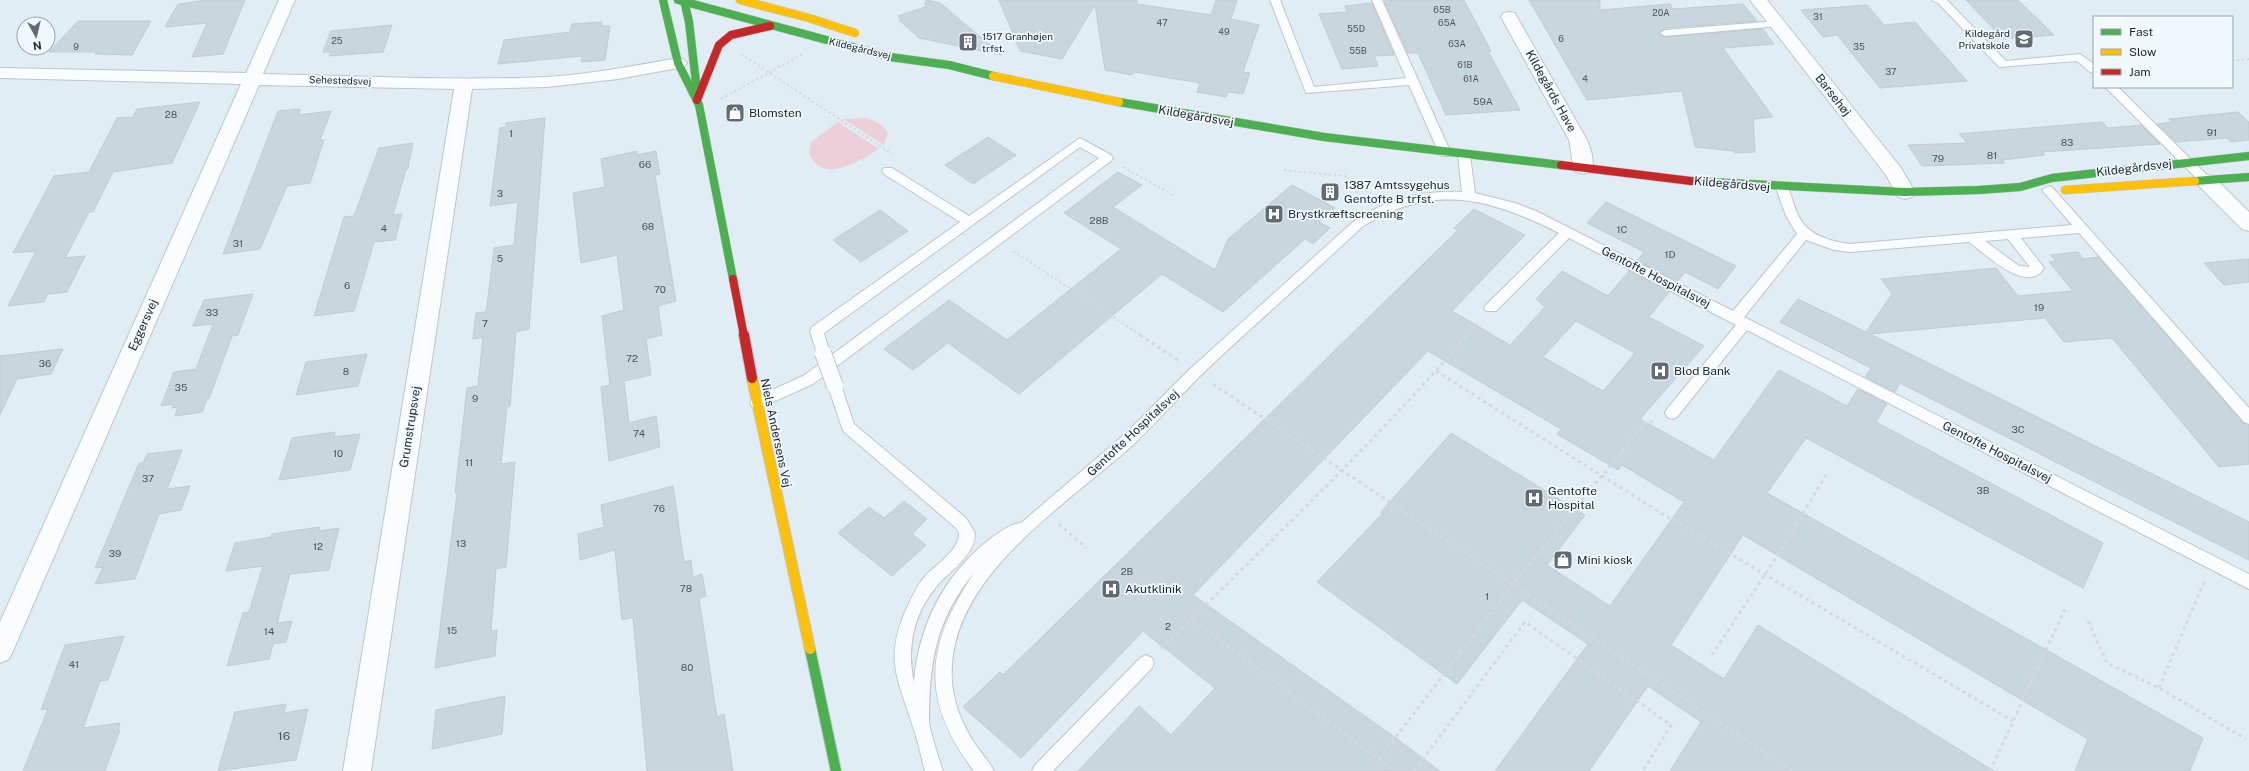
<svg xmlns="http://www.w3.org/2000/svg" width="2249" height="771" viewBox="0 0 2249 771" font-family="'Public Sans',sans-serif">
	<rect width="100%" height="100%" fill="#e1edf4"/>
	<g fill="#eccfd9">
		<path d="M865,118C874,120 883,124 888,133L884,145L843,119Z"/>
		<path d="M838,122L879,149C861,160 821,186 809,153L811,142Z"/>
	</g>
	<g fill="#c8d6de" stroke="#c2cbd1" fill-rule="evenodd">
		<path d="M208,0H245L223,54L192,57L207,23L165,27L178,4Z"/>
		<path d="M926,0L940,3L1002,55L919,38L899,20L901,19L898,16L925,7Z"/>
		<path d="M999,0H1137V4L1211,15L1216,0H1237L1231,19L1259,25L1243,72L1250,73L1243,94L1228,92L1226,97L1197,92L1200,83L1134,72L1132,75L1105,70L1095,5L1062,59L1020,51Z"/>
		<path d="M1395,0H1464L1491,51H1488L1520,110L1446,115L1418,53H1408L1384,1Z"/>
		<path d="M1529,0H1600V10L1670,4L1673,9L1743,4L1757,21L1665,28L1659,34L1665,37L1763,29L1774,44L1723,48L1773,117L1753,119L1755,152L1735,153L1733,151L1695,147L1682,91L1587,100Z"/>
		<path d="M1966,0H2018L2054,35L2003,39Z"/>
		<path d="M1372,3L1394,55L1374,56L1378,66L1342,69L1319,14L1347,12L1345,6Z"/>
		<path d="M1867,5L1884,25L1915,22L1967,81L1880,88L1837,35L1823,37L1801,10Z"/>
		<path d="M78,21H151L132,55L95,54L98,52H49Z"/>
		<path d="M602,22L601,26H610L605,60L581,62L582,56L498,64L504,40L570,32L572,24Z"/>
		<path d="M392,25L383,52L329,56L331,52H323L331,31Z"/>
		<path d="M200,102L172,163L113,172L93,212H89L65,258L85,256L67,292L48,294L44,302L8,306L36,251L13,253L54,176L89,172L117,118L133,117L137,109Z"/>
		<path d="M300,109L299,115L331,111L320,140H324L310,183L287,186L260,249L223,254L278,111Z"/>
		<path d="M2238,112L2249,122V140L2231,142L2227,138L2176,142L2157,124L2172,122L2169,119Z"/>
		<path d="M545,118L529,329L516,332L510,406L507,407L501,464L515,462L506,567L496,569L491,631L497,630L495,656L435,668L457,493H455L467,388L478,386L483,337L473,339L476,313L486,312L487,306L494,248L514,245L518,202L490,206L500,128L506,127V123Z"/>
		<path d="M2102,122L2108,128L2141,125L2160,144L2042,152L2045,155L2002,160L2005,163L1922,166L1908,145L1967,143L1959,134Z"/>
		<path d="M988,137L1016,155L973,184L945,165Z"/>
		<path d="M413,143L408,169H406L393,215L402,214L395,240L374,242L354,311L314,316L344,217L354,216L379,148Z"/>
		<path d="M637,151V155L656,151L660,174L655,175L676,301L658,306L662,335L646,339L651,375L624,381L629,423L656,416L660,447L609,461L601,387L610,385L602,316L624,310L617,255L581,263L573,193L605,187L601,159Z"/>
		<path d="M1118,172L1142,185L1113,207L1215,270L1228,239L1292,185L1335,208L1319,222L1330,228L1313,244L1305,239L1223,312L1162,274L1019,394L948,343L913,370L884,349L949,300L1007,340L1121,249L1064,213Z"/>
		<path d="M1606,202L1736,266L1718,289L1685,272L1678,281L1637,261L1644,252L1587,223Z"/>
		<path d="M1474,209L1525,235L1452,311L1510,345L1545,307L1536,299L1562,271L1608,296L1629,271L1669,292L1649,317L1704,346L1640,419L1714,460L1779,370L1847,406L1858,389L1887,404L1876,422L2103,543L2083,588L1806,438L1767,493L2203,738L2190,771H2075L2088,739L1743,535L1671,645L1724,679L1758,625L1994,771H1670L1701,722L1648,686L1589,771H1495L1588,644L1522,600L1457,684L1317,582L1383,513L1381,512L1451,433L1585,515L1547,565L1610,606L1684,502L1622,465L1618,470L1557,434L1561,429L1428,351L1193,595L1396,738L1440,771H1078L1139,706L1171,735L1215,688L1143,631L1021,758L963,707L1000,672L1003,675L1458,230L1454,228ZM1576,321L1635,353L1603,391L1543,357Z"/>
		<path d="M880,210L908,231L861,262L833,240Z"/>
		<path d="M2078,252L2083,259L2098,257L2243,423L2249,425V464L2219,467L2112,338L2064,342L2045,318L1870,334L2249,522V560L1900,383L1895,392L1865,377L1871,368L1780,322L1798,299L1866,332L1892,294L1881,279L1996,268L2018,296L2073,291L2049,262L2056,261L2050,255Z"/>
		<path d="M2249,259V282L2224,285L2204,263Z"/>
		<path d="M253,294L238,335L232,336L209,399H207L202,412L175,416L178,407L172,408L174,404L161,406L174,372L196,369L213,324L193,326L204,300Z"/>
		<path d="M63,349L51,374L17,379L0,415V356Z"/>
		<path d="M367,354L358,386L296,395L306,362Z"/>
		<path d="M335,432L334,437L360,434L350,470L279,480L292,438Z"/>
		<path d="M182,450L167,489L190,486L181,510L159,514L135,579L95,584L103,567L95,568L139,463H143L147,454Z"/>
		<path d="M673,486L684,562L691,560L693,577L702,574L706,596L699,598L717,717L724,714L733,771H647L633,617L622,620L615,550L580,560L578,534L604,527L601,505Z"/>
		<path d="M904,501L927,519L912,534L926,545L892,576L838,533L869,507L884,518Z"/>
		<path d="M320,527L319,531L339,528L329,570L290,574L277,623L292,621L286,642L273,644L269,659L227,666L243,613L249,612L263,566L226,571L235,543L271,537L272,534Z"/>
		<path d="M124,636L108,680L100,681L83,728L120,723L118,730H120L105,771H23L48,709L41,710L65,645Z"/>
		<path d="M505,696L502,734L432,749L436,710Z"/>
		<path d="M286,704L284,713L308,709L296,760L218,771L235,712Z"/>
	</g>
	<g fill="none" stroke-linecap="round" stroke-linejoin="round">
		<g stroke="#bdc5cb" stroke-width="2">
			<g id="lane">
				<path d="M1270,0H1280L1314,87L1406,78L1372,0H1382L1451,153L1449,156H1441L1439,153L1409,85L1306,93Z"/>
				<path d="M1932,0H1947L2006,61L2080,54L2094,64V73L2090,72L2077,61L1999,67L1939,4Z"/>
				<path d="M1777,21L1781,22V26L1665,36L1660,33L1665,30Z"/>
				<path d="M2105,87H2118L2210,178L2212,181L2210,184H2202Z"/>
				<path d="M1080,138L1111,155L1113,158L1111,161L813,384L762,407L757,409L752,407L750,403L752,399L803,376L1099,158L1080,147L824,333L830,353L828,357H818L810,331L812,327L960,222L884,174L882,171L884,168H892L969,216Z"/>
				<path d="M1464,151L1470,155L1475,193L1515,203L1536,211L1733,311L1797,234L1786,216L1776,188L1778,185H1786C1792,194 1793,205 1798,215C1807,235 1829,241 1850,244L2072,225L2042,190L2048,186L2052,187L2249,408V424L2244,422L2079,233L2021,238L2044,268C2028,296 1984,253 1969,242L1850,252L1834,250L1806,240L1744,317L2249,574V589L1747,330L1677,417L1672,419L1667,417L1665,413L1667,409L1736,325L1569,238L1496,311H1486L1484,308L1486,305L1559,233C1490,198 1432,182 1362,227C1309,277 1254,325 1201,375C1179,397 1158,421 1135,443C1073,500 966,565 953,655C948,688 957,716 975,744C981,753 989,761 994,771H974C919,699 926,645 974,573C936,619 929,662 929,721C929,728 940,762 943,771H925C921,756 918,741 913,727C899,681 884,661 905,612C911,599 916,586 926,575C936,565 960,549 959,533L956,528L843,431L828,386L830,382L835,381L840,382L854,424L966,518L975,533C976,555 948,572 936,587C914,613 906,649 914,682C919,623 945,574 991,538C999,533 1011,523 1021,523L1125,434L1190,369L1354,221C1388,199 1422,190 1462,192L1458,155ZM2008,239L2030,267L2019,266L1985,241Z"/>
				<path d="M1146,655L1152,658L1154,663L1152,668L1053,771H1032L1035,765L1140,658Z"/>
			</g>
		</g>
		<g stroke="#bdc5cb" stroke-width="2">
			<g id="street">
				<path d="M279,0H295L263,74C357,76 452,81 546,77C590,74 634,66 678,58L684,59L687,63L684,67L678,68L618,79L547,87L472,89L371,771H343L454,89L259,85L13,651L9,659L0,663V622L241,84L0,78V68L246,73Z"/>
				<path d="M1750,0H1767L1901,168L1915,192L1912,197L1905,199L1898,197L1886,175Z"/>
				<path d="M1509,12L1515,13L1517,17L1587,140C1591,150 1596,163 1590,172L1583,174L1576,172C1571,164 1572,150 1569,140L1501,17L1503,13Z"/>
				<path d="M2206,175L2213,176L2249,212V231L2242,229L2199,186L2196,181L2199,176Z"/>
			</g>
		</g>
		<g stroke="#bdc5cb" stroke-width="9">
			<g id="fast-far1">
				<path d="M663,0L678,63L699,105L733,279"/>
				<path d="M678,0L890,57L949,65L993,76"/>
				<path d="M684,0L689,22L697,91"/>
				<path d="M1119,102L1324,137L1561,165"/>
				<path d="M1691,181L1905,192L1979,190L2020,187L2052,178L2249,156"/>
				<path d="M2195,181L2249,177"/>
			</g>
		</g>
		<g stroke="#bdc5cb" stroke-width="12">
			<path id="fast" d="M810,649L836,771"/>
		</g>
		<g stroke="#bdc5cb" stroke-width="9">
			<g id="slow-far1">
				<path d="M740,0L809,18L855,33"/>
				<path d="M993,76L1119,102"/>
				<path d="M2065,190L2195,181"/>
			</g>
		</g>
		<g stroke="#bdc5cb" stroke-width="12">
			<path id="slow" d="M752,378L810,649"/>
		</g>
		<g stroke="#bdc5cb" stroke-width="9">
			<g id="jam-far1">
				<path d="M697,100L719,45L731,35L770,26"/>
				<path d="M1561,165L1691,181"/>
				<path d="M733,279L744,336"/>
			</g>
		</g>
		<g stroke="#bdc5cb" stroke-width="12">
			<path id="jam" d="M744,335L752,378"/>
		</g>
		<g stroke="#d6d9dc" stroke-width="2" stroke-dasharray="2.5 2.5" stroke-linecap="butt">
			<path d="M741,54L892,154"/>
			<path d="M2232,61L2249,59"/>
			<path d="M721,99L803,54"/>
			<path d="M1123,167L1173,195"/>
			<path d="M1284,170L1345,176L1362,200"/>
			<path d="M1013,251L1142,336"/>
			<path d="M1466,336L1479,321"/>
		</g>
		<g stroke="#d6d9dc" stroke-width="3" stroke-dasharray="3.5 3.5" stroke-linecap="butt">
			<path d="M1140,335L1179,361"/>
			<path d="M1436,371L1661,513L2013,721"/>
			<path d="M1213,384L1792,771"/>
			<path d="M1059,524L1086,548"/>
			<path d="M1193,620L1394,771"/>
			<path d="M2088,621L2107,663L2159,688L2246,739"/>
			<path d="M1161,649C1265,546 1372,446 1467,335"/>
			<path d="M1712,655L1776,558L1826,475"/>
			<path d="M2159,688L2204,582"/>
			<path d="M1379,759L1514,583L1647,421L1654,422"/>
			<path d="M1414,771L1525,622L1671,725L1643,771"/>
			<path d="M1990,771L2065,609"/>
		</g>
		<use href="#lane" fill="#fafcfd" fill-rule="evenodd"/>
		<use href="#street" fill="#fafcfd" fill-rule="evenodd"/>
		<use href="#fast-far1" stroke="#4caf50" stroke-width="8"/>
		<use href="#fast" stroke="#4caf50" stroke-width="10"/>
		<use href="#slow-far1" stroke="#ffc107" stroke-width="8"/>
		<use href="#slow" stroke="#ffc107" stroke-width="10"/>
		<use href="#jam-far1" stroke="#c62828" stroke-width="8"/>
		<use href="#jam" stroke="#c62828" stroke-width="10"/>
		<g stroke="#bdc5cb" stroke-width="18" stroke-linecap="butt">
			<path id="lane-bridge" d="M823,353L835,386"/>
		</g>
		<use href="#lane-bridge" stroke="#fafcfd" stroke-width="16"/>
	</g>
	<defs>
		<g id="school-square" transform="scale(1)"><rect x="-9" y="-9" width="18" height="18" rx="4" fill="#626b71" stroke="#f1f9ff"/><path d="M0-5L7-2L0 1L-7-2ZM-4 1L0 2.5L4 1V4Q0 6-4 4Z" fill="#fff"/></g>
		<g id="building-square" transform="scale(1)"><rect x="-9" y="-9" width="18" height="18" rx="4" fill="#626b71" stroke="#f1f9ff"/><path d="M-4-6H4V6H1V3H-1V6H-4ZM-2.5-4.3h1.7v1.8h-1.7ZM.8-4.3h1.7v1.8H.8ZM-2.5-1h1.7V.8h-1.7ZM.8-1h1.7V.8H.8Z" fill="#fff"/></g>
		<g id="shop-square" transform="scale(1)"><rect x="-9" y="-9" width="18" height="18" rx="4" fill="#626b71" stroke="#f1f9ff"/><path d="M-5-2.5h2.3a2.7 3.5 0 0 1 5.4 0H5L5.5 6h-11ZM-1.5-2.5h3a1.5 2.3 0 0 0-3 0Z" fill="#fff"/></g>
		<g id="hospital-square" transform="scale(1)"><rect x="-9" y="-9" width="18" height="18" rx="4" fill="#626b71" stroke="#f1f9ff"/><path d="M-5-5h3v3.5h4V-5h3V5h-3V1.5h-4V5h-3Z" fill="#fff"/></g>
	</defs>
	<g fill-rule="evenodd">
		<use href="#school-square" x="2024" y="39"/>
		<use href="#building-square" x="968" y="42"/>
		<use href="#shop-square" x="735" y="113"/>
		<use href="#building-square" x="1330" y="192"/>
		<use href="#hospital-square" x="1274" y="214"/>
		<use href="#hospital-square" x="1660" y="371"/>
		<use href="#hospital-square" x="1534" y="498"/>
		<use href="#shop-square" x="1563" y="560"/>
		<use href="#hospital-square" x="1111" y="589"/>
	</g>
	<g text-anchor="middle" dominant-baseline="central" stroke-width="3.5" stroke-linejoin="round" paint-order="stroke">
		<g font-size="9" fill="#4a5359">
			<text x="1442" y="9">65B</text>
			<text x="1661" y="12">20A</text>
			<text x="1818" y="16">31</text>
			<text x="1162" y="22">47</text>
			<text x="1447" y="22">65A</text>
			<text x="1356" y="28">55D</text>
			<text x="1224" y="31">49</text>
			<text x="1561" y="38">6</text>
			<text x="337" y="40">25</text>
			<text x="1457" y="43">63A</text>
			<text x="76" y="46">9</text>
			<text x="1859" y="46">35</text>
			<text x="1358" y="50">55B</text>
			<text x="1465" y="64">61B</text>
			<text x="1891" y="71">37</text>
			<text x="1471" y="78">61A</text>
			<text x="1585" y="78">4</text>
		</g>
		<g font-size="10" fill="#1d252a" stroke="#f1f9ff" text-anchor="end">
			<text x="2010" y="33">Kildegård<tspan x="2010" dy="12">Privatskole</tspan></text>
			<text x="982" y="36" text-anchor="start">1517 Granhøjen<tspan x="982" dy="12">trfst.</tspan></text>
		</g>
		<g font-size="10" fill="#1d252a" stroke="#f1f9ff">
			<text transform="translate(860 48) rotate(14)">Kildegårdsvej</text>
			<text transform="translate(340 80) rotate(2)">Sehestedsvej</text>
		</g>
		<g font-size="10" fill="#4a5359">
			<text x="1483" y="101">59A</text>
			<text x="171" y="114">28</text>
			<text x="2212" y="132">91</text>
			<text x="511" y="133">1</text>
			<text x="2067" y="142">83</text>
			<text x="1992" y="155">81</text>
			<text x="1938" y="158">79</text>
			<text x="645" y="164">66</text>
			<text x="500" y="193">3</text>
			<text x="1099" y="220">28B</text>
			<text x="648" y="226">68</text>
			<text x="384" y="228">4</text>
			<text x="1622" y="229">1C</text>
			<text x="238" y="243">31</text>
			<text x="1670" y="254">1D</text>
			<text x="500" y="258">5</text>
			<text x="347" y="285">6</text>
			<text x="660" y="289">70</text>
			<text x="2039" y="307">19</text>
			<text x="212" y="312">33</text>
			<text x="485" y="323">7</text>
			<text x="632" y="358">72</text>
			<text x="45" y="363">36</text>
			<text x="346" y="371">8</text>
			<text x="181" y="387">35</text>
			<text x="475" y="398">9</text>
			<text x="2018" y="429">3C</text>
			<text x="639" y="433">74</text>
			<text x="338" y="453">10</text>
			<text x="469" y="462">11</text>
			<text x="148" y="478">37</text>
			<text x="1983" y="490">3B</text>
			<text x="659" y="508">76</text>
			<text x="461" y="543">13</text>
			<text x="318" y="546">12</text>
			<text x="115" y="553">39</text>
			<text x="1127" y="571">2B</text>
			<text x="686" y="588">78</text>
			<text x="1487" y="596">1</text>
			<text x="1168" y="626">2</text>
			<text x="452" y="630">15</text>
			<text x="269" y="631">14</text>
			<text x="74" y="664">41</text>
			<text x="687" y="667">80</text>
		</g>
		<g font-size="12" fill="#1d252a" stroke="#f1f9ff">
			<text transform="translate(1551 91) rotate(61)">Kildegårds Have</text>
			<text transform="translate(1833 95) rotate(52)">Barsehøj</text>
			<text transform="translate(1196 116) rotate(10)">Kildegårdsvej</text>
			<text transform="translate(2134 168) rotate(-7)">Kildegårdsvej</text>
			<text transform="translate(1732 184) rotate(5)">Kildegårdsvej</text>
			<text transform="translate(1656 277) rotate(27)">Gentofte Hospitalsvej</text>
			<text transform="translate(143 325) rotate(-66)">Eggersvej</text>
			<text transform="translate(410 427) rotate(-81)">Grumstrupsvej</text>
			<text transform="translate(776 433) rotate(78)">Niels Andersens Vej</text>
			<text transform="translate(1133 433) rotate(-43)">Gentofte Hospitalsvej</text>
			<text transform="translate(1997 452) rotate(27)">Gentofte Hospitalsvej</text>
		</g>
		<g font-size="12" fill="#1d252a" stroke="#f1f9ff" text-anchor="start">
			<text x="749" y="113">Blomsten</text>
			<text x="1344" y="185">1387 Amtssygehus<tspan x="1344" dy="14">Gentofte B trfst.</tspan></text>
			<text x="1288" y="214">Brystkræftscreening</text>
			<text x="1674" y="371">Blod Bank</text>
			<text x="1548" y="491">Gentofte<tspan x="1548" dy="14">Hospital</tspan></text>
			<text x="1577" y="560">Mini kiosk</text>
			<text x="1125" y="589">Akutklinik</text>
		</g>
		<g font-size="12" fill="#4a5359">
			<text x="284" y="736">16</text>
		</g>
	</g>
	<rect x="2093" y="16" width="140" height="72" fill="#f1f9ff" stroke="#9ca4aa"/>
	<rect x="2101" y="29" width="20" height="6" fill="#4caf50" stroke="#9ca4aa"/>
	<text x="2129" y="36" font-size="12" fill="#1d252a">Fast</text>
	<rect x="2101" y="49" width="20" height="6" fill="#ffc107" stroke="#9ca4aa"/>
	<text x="2129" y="56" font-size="12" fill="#1d252a">Slow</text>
	<rect x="2101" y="69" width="20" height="6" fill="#c62828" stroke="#9ca4aa"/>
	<text x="2129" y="76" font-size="12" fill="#1d252a">Jam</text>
	<g transform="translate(36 36) rotate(172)"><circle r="19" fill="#f1f9ff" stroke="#9ca4aa"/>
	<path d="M0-3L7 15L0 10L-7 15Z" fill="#626b71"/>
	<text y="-6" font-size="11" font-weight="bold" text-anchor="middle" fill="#1d252a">N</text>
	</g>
</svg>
